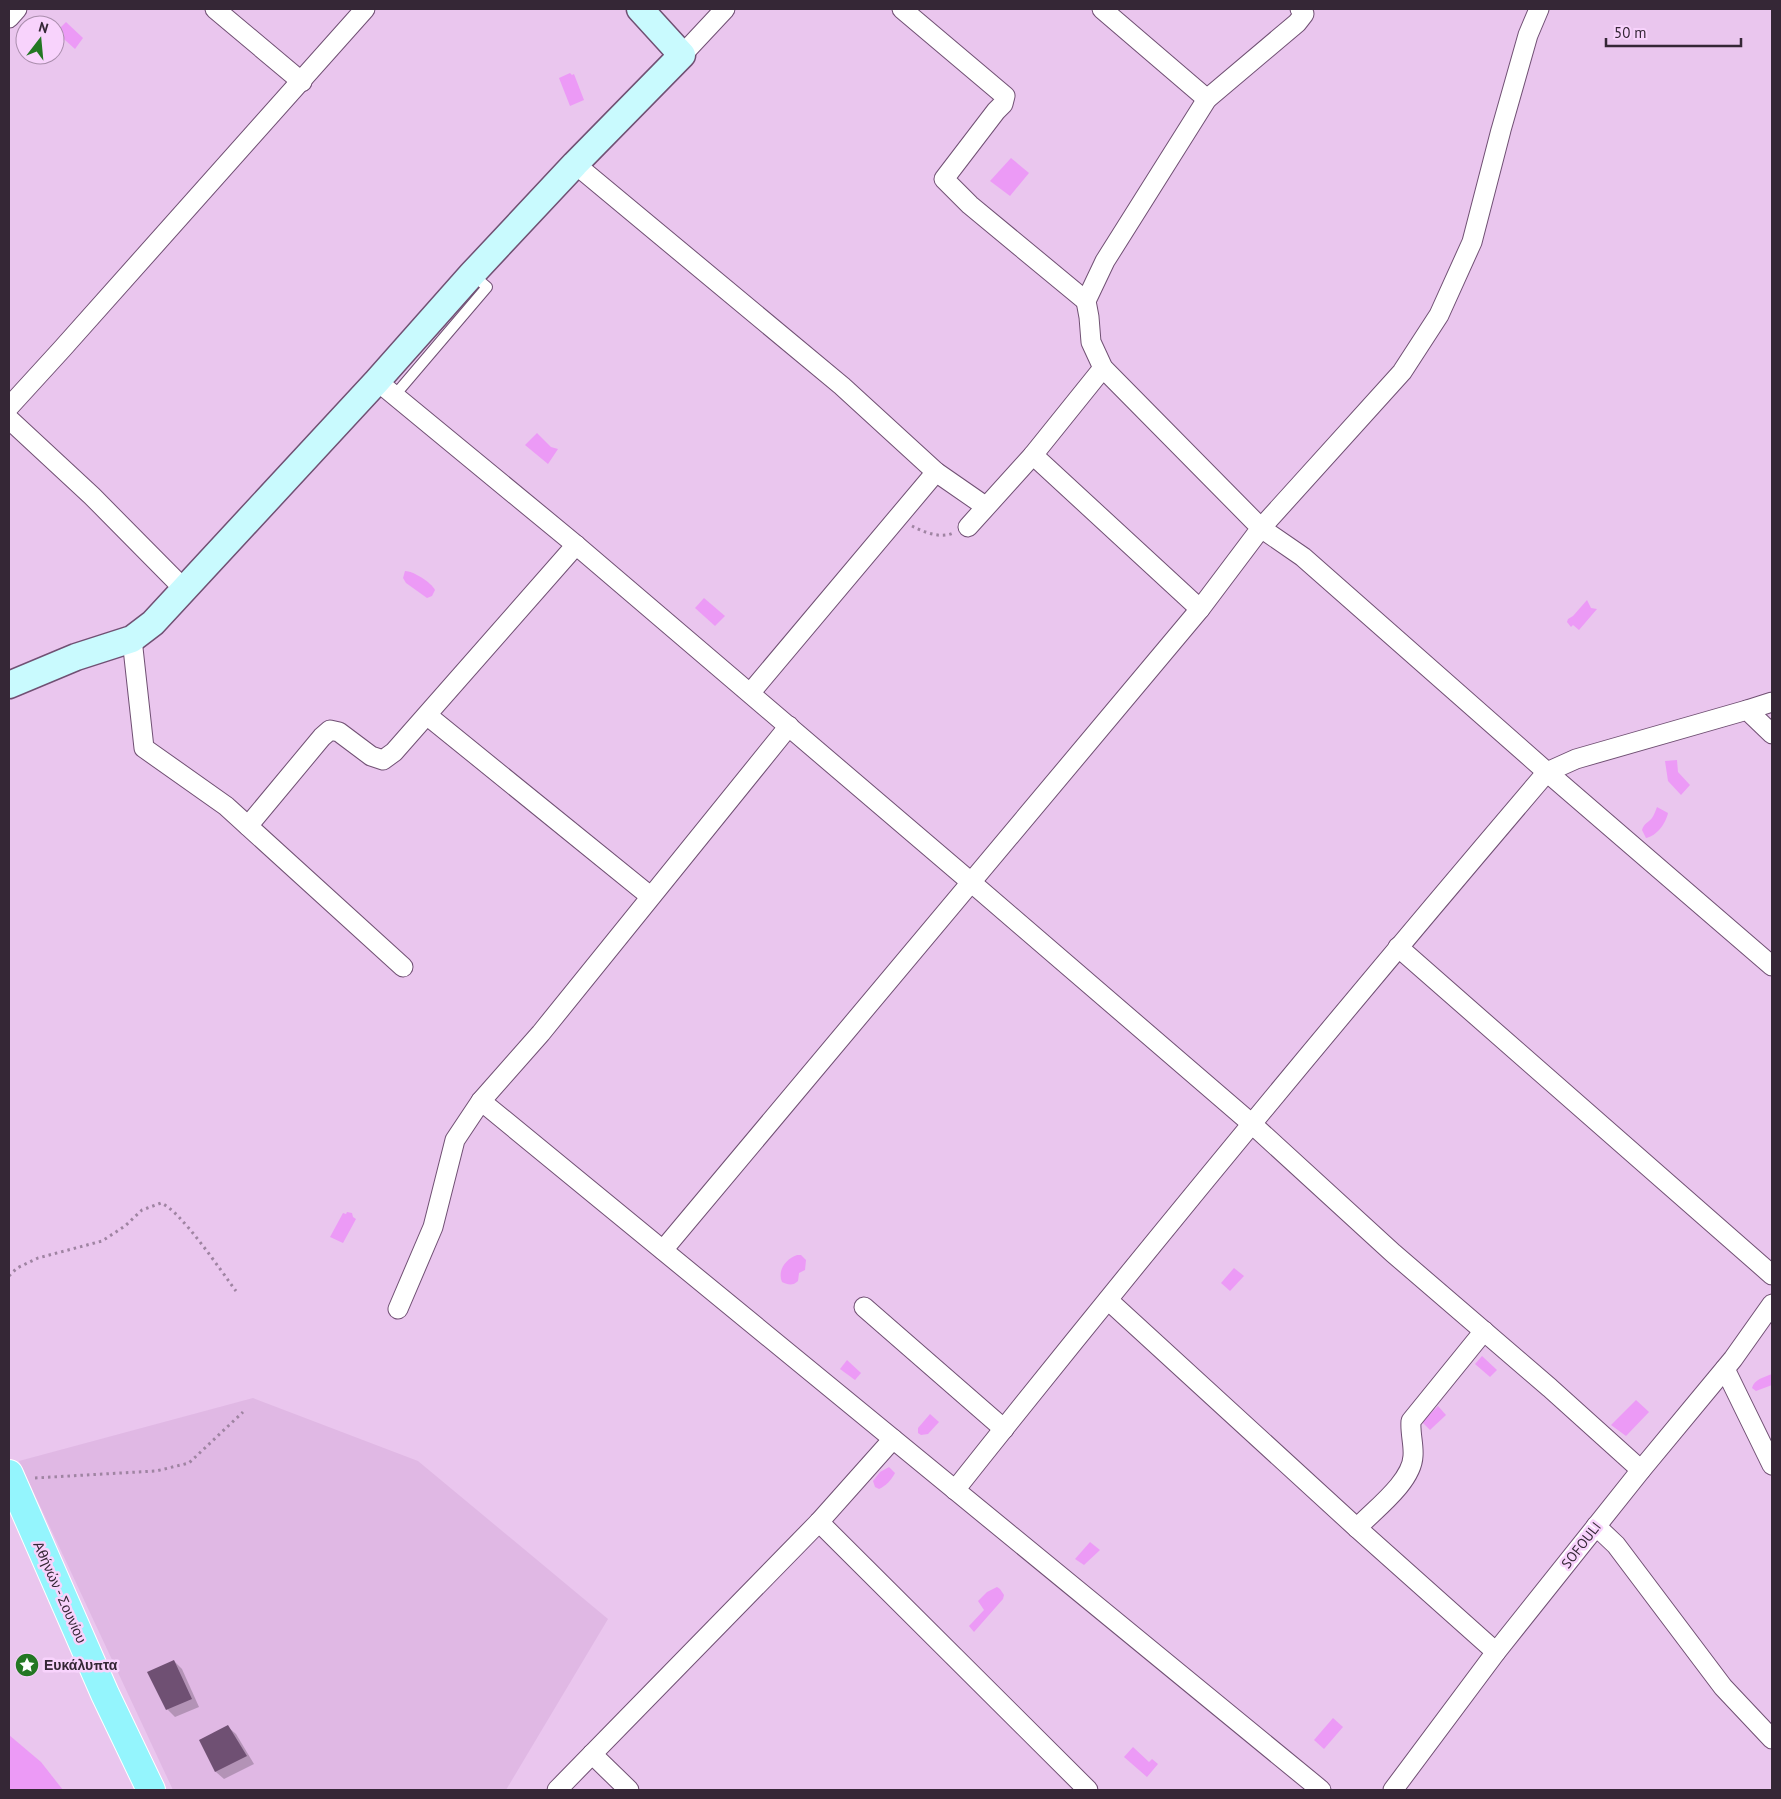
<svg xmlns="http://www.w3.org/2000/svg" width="1781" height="1799" viewBox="0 0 1781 1799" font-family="'PT Sans',sans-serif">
	<rect width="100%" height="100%" fill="#eac6ee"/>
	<path fill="#e0b8e4" d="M253,1398L418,1461L608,1619L506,1790H173L19,1461Z"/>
	<g fill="#ec9af6">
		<path d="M66,22L83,38L75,49L56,32Z"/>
		<path d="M570,73L572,75L574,74L584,100L570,106L559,78Z"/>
		<path d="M1011,158L1029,173L1010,196L990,181Z"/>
		<path d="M537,433L551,447L558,449L548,464L525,445Z"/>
		<path d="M405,571C413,571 431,582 435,590L432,596L427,598L406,583L403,578Z"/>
		<path d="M704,598L725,616L715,626L695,608Z"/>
		<path d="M1587,600L1591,608L1597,609L1579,630L1573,625L1571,627L1567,622L1568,619L1573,616Z"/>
		<path d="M1677,760L1678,772L1690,785L1681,795L1668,781L1665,761Z"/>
		<path d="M1657,807L1668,813C1666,823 1657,836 1646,838L1642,830C1644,823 1648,823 1652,818C1654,815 1656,810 1657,807Z"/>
		<path d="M347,1212L352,1213L353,1217L356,1219L343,1243L330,1237L343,1213L346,1214Z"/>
		<path d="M797,1255H801L806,1260L805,1270L799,1273L798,1281C793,1286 788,1285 782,1282C777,1270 786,1259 797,1255Z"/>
		<path d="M1234,1268L1244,1276L1230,1291L1221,1283Z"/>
		<path d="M1482,1356L1497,1370L1490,1377L1475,1364Z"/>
		<path d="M847,1360L861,1373L855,1380L840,1369Z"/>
		<path d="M1772,1374V1385L1756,1391L1752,1388C1754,1379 1765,1377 1772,1374Z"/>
		<path d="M1636,1400L1649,1412L1626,1436L1611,1425Z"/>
		<path d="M1438,1406L1446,1415L1430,1430L1422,1422Z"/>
		<path d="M930,1414L939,1422L928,1434L921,1435L918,1433V1428Z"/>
		<path d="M889,1467L895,1473C892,1479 886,1486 879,1489L875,1487L873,1481L880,1472Z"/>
		<path d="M1090,1542L1100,1550L1084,1565L1075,1559Z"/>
		<path d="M997,1587L1000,1589L1004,1595L1003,1599L974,1632L969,1626L984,1610L978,1601L987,1592Z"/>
		<path d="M1333,1718L1343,1727L1324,1749L1314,1740Z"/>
		<path d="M9,1735L41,1762L63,1790H9Z"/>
		<path d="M1133,1747L1149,1762L1152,1759L1158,1764L1147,1777L1124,1757Z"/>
	</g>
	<g fill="#0003">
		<path d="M174,1661L182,1669L199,1707L175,1717L167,1709Z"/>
		<path d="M228,1727L236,1734L254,1764L224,1779L216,1772L200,1740Z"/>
	</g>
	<g fill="#6f5073">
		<path d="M174,1660L192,1699L166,1710L147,1672Z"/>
		<path d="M228,1725L247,1756L215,1772L199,1740Z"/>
	</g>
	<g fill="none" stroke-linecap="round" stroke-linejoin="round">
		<g stroke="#705073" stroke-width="12">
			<path id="lane" d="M395,395L487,287L473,275"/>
		</g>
		<g stroke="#705073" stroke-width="21">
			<g id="street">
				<path d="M215,9L302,82"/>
				<path d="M902,9L1005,96L1003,104L996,111L944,179L970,205L1086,301"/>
				<path d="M1102,9L1207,99"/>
				<path d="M1539,9L1528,35L1501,130L1472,242L1439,315L1402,372L1261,528L1303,557L1547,772L1772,966"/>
				<path d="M9,18L17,9"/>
				<path d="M682,55L725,9"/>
				<path d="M575,164L842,386L936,472L985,506"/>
				<path d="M377,381L576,545L972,883L1252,1124L1393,1253L1550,1388L1641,1470"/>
				<path d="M9,407L62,349L365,9"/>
				<path d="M9,419L92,496L184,589"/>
				<path d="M1033,455L1200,609"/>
				<path d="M968,527L1033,455L1103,368"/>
				<path d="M132,639L144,748L226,806L403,967"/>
				<path d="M751,692L936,472"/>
				<path d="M1747,710L1772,702"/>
				<path d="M428,716L650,896"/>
				<path d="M248,826L322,737L330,730L339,732L371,756L383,760L394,752L576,545"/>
				<path d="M1398,947L1772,1275"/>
				<path d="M481,1101L1321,1790"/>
				<path d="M663,1250L1200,609L1261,528L1103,368L1091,342L1089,317L1086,301L1105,261L1207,99L1297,23L1304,14L1300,9"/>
				<path d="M1108,1300L1357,1528L1496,1652"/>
				<path d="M864,1307L1004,1429"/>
				<path d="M398,1309L433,1227L455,1140L481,1101L541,1033L789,726"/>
				<path d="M1725,1369L1772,1465"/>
				<path d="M955,1490C1148,1247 1346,1008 1547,772L1576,759L1747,710L1772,734"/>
				<path d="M819,1522L1088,1790"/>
				<path d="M1596,1526L1616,1545L1723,1687L1772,1739"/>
				<path d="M1357,1528C1374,1510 1412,1482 1413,1456C1414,1445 1410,1433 1411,1421L1484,1331"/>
				<path d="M592,1754L629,1790"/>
				<path d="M557,1790L819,1522L893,1439"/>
				<path d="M1393,1790L1496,1652L1641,1470L1733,1359L1772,1304"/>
			</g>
		</g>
		<g stroke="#705073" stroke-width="29">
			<path id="secondary" d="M9,685L76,657L132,639L153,623L377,381L472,274L575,164L682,55L640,9"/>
		</g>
		<g stroke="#fff" stroke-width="30">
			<path id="primary" d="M9,1474L105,1694L151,1790"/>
		</g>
		<g stroke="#9f84a2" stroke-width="3" stroke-dasharray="2.5 4" stroke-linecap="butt">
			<path d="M912,526C924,532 940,539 953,533"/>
			<path d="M9,1276L17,1268L38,1258L102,1241L125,1226L142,1210L161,1203C181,1211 221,1271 236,1291"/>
			<path d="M35,1478L156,1471L189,1463L243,1412"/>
		</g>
		<use href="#lane" stroke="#fff" stroke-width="10"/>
		<use href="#street" stroke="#fff" stroke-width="19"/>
		<use href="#secondary" stroke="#c9fafe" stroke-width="26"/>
		<use href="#primary" stroke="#94f5fd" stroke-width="28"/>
	</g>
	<defs>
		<g id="sight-disc" transform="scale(1.25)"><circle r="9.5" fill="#237723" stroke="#f8d3fc"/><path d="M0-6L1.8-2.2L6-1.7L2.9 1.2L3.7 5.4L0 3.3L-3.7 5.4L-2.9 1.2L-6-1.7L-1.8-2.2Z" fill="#fff"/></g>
	</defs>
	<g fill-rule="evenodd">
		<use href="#sight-disc" x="27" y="1665"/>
	</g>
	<g text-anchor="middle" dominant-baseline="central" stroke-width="5" stroke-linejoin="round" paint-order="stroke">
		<g font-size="14" fill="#352736" stroke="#f8d3fc">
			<text transform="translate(1581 1545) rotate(-52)">SOFOULI</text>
			<text transform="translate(60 1592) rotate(66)">Αθήνών - Σουνίου</text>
		</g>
		<g font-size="14" font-weight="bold" fill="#352736" stroke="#f8d3fc" text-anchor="start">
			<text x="44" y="1665">Ευκάλυπτα</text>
		</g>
	</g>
	<rect width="1781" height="1799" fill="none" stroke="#352736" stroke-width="20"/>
	<g transform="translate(40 40) rotate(16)"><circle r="24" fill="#f8d3fc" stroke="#aa8ead"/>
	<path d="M0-4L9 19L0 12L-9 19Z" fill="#237723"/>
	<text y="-8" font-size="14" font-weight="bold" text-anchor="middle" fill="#352736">N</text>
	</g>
	<path d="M1606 38v8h135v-8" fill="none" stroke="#352736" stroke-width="2.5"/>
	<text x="1614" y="38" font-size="15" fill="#352736" stroke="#f8d3fc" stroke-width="4" paint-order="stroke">50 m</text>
</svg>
